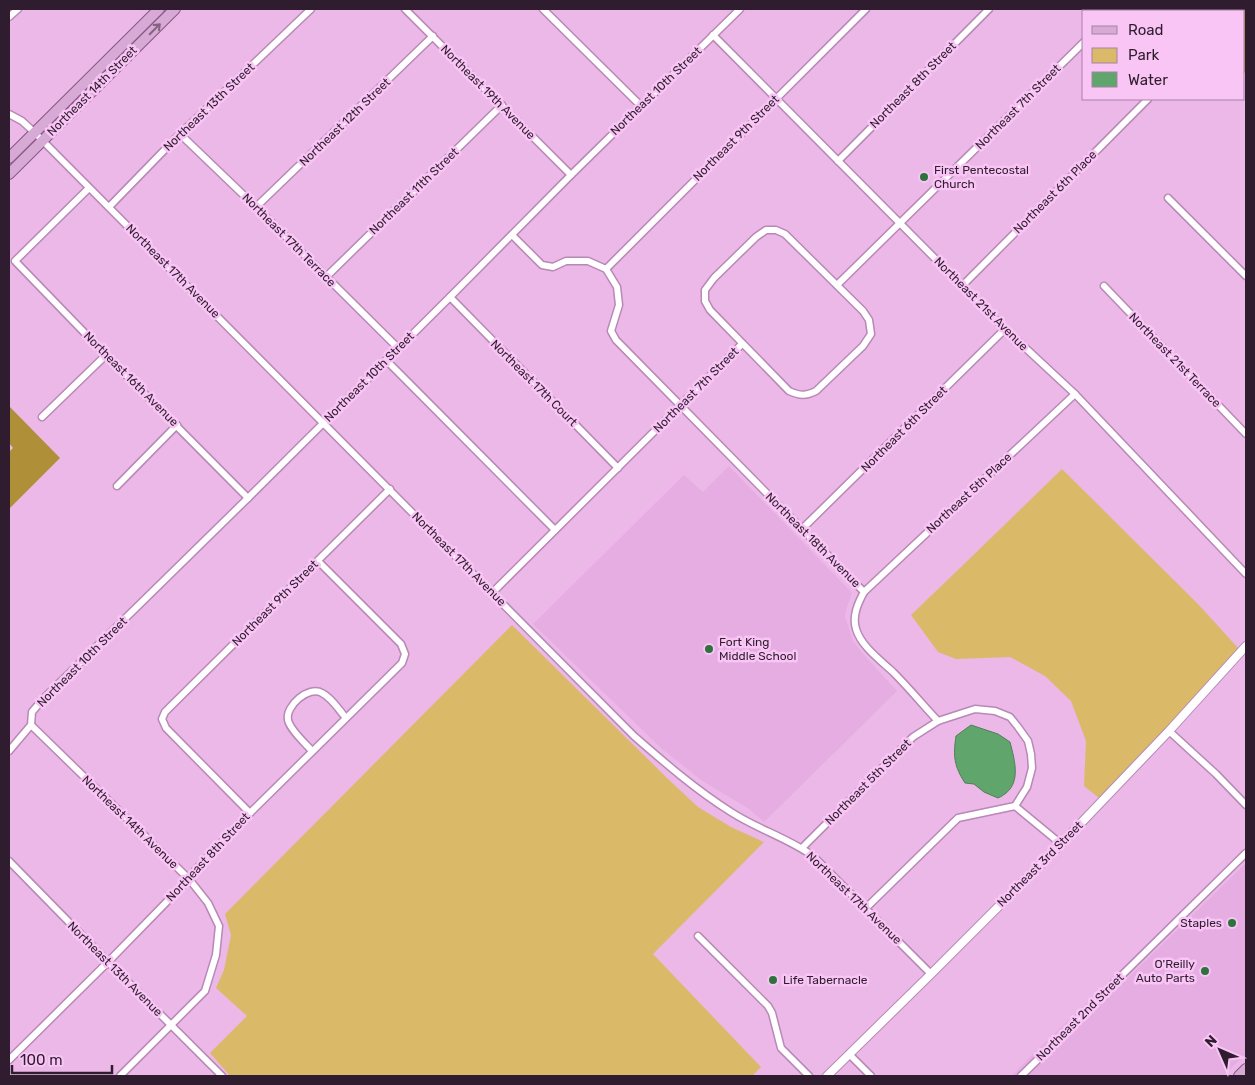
<svg xmlns="http://www.w3.org/2000/svg" width="1255" height="1085" viewBox="0 0 1255 1085" font-family="Rubik,sans-serif">
	<rect width="100%" height="100%" fill="#ebb8e8"/>
	<g fill="#e6ade3">
		<path d="M729,466L852,593L847,607L845,616L853,641L865,656L897,691L764,822L749,809L701,780L661,748L533,624L684,475L703,492Z"/>
		<path d="M1246,852L1016,1076H1012L1035,1052Z"/>
		<path d="M1246,863V1054L1223,1076H1027Z"/>
	</g>
	<g fill="#daba68">
		<path d="M1062,469L1198,604L1239,649L1166,728L1099,798L1084,786L1086,741L1071,701L1045,676L1010,657L956,659L938,652L911,615L960,568Z"/>
		<path d="M512,625L668,779L698,807L731,827L764,842L653,954L761,1067L752,1076H230L210,1053L247,1016L216,988L224,970L231,935L225,914Z"/>
	</g>
	<g fill="#af8f37">
		<path d="M1183,9H1246V72L1245,73L1244,72V11H1185Z"/>
		<path d="M9,406L60,458L9,509V452L13,448L9,443Z"/>
	</g>
	<path fill="#60a66c" stroke="#517d59" d="M971,725L998,734L1010,742C1015,762 1023,787 998,798L984,792L974,784L965,783C954,766 953,756 956,736Z"/>
	<g fill="none" stroke-linecap="round" stroke-linejoin="round">
		<g stroke="#b888b6" stroke-width="9">
			<g id="minor">
				<path d="M405,9L571,175"/>
				<path d="M543,9L641,106"/>
				<path d="M1115,9L1117,11"/>
				<path d="M9,17L18,9"/>
				<path d="M713,35L1005,329L1075,394L1246,574"/>
				<path d="M9,114L22,121L34,132L634,736C665,763 696,790 731,812C757,829 788,838 813,856L931,974"/>
				<path d="M180,134L256,207L398,348"/>
				<path d="M838,161L989,9"/>
				<path d="M89,188L15,261L106,355L248,498"/>
				<path d="M1168,198L1246,276"/>
				<path d="M109,207L180,134L311,9"/>
				<path d="M256,207L433,36"/>
				<path d="M766,230H776L785,234L863,311L869,320L871,334L863,346L816,391C806,396 800,396 789,391L710,310L705,301V290L714,278L756,237Z"/>
				<path d="M512,235L542,265L553,267L566,261H588L606,269L617,287L619,305L611,331L616,340L864,592C858,603 852,616 856,629C861,646 880,660 893,672C909,688 923,705 938,721L975,709L995,711L1010,717L1018,727L1028,741L1031,754L1032,768L1027,787L1015,806"/>
				<path d="M606,269L866,9"/>
				<path d="M326,277L502,105"/>
				<path d="M837,285L1084,42"/>
				<path d="M962,286L1148,99"/>
				<path d="M1104,286L1246,434"/>
				<path d="M450,297L618,468"/>
				<path d="M386,360L555,530"/>
				<path d="M42,417L106,355"/>
				<path d="M117,486L177,425"/>
				<path d="M802,529L1005,329"/>
				<path d="M864,592L1075,394"/>
				<path d="M492,593L742,344"/>
				<path d="M31,725L189,879L208,903L219,926L216,955L205,991L120,1076"/>
				<path d="M1169,731L1216,774L1246,805"/>
				<path d="M9,751L31,725L32,712L43,699L248,498L450,297L571,175L740,9"/>
				<path d="M312,751C306,744 290,730 288,720C285,706 309,685 322,693C332,698 339,710 346,718"/>
				<path d="M1015,806L1061,844"/>
				<path d="M250,813L166,728L162,719L165,712L390,489"/>
				<path d="M802,848L913,737L938,721"/>
				<path d="M9,861L108,962L222,1076"/>
				<path d="M866,908L958,818L1015,806"/>
				<path d="M698,936L768,1006L772,1013L781,1048L809,1076"/>
				<path d="M849,1054L871,1076"/>
				<path d="M9,1060L108,962L189,879L196,869L250,813L402,663L405,654L401,644L318,561"/>
				<path d="M1021,1076L1064,1034L1118,979L1246,853"/>
			</g>
		</g>
		<g stroke="#b888b6" stroke-width="10">
			<path id="tertiary" d="M827,1076L931,974L1061,844L1169,731L1246,646"/>
		</g>
		<g stroke="#8b5488" stroke-width="12">
			<g id="primary">
				<path d="M9,158L159,9"/>
				<path d="M9,174L175,9"/>
				<path d="M1239,1076L1246,1069"/>
			</g>
		</g>
		<use href="#minor" stroke="#fff" stroke-width="6"/>
		<use href="#tertiary" stroke="#fff" stroke-width="8"/>
		<use href="#primary" stroke="#d7aad5" stroke-width="10"/>
	</g>
	<defs><path id="oneway-shaft" d="M-6 0H5M1.5-3L5.5 0L1.5 3" fill="none" stroke-width="1.6" stroke-linecap="round" stroke-linejoin="round" transform="scale(1.25)"/></defs>
	<use stroke="#836382" href="#oneway-shaft" transform="translate(155 29) rotate(-45)"/>
	<g fill="#2d713c" stroke="#f8c5f5" stroke-width="2">
		<circle cx="924" cy="177" r="5"/>
		<circle cx="709" cy="649" r="5"/>
		<circle cx="1232" cy="923" r="5"/>
		<circle cx="1205" cy="971" r="5"/>
		<circle cx="773" cy="980" r="5"/>
	</g>
	<g text-anchor="middle" dominant-baseline="central" stroke-width="5" stroke-linejoin="round" paint-order="stroke">
		<g font-size="12" fill="#2f1c2e" stroke="#f8c5f5">
			<text transform="translate(913 85) rotate(-45)">Northeast 8th Street</text>
			<text transform="translate(92 91) rotate(-45)">Northeast 14th Street</text>
			<text transform="translate(656 91) rotate(-44)">Northeast 10th Street</text>
			<text transform="translate(488 92) rotate(45)">Northeast 19th Avenue</text>
			<text transform="translate(209 107) rotate(-44)">Northeast 13th Street</text>
			<text transform="translate(1018 107) rotate(-45)">Northeast 7th Street</text>
			<text transform="translate(345 122) rotate(-44)">Northeast 12th Street</text>
			<text transform="translate(736 138) rotate(-45)">Northeast 9th Street</text>
			<text transform="translate(414 191) rotate(-44)">Northeast 11th Street</text>
			<text transform="translate(1055 192) rotate(-45)">Northeast 6th Place</text>
			<text transform="translate(289 240) rotate(45)">Northeast 17th Terrace</text>
			<text transform="translate(173 271) rotate(45)">Northeast 17th Avenue</text>
			<text transform="translate(981 304) rotate(45)">Northeast 21st Avenue</text>
			<text transform="translate(1175 360) rotate(46)">Northeast 21st Terrace</text>
			<text transform="translate(369 377) rotate(-45)">Northeast 10th Street</text>
			<text transform="translate(131 379) rotate(45)">Northeast 16th Avenue</text>
			<text transform="translate(534 383) rotate(45)">Northeast 17th Court</text>
			<text transform="translate(696 390) rotate(-45)">Northeast 7th Street</text>
			<text transform="translate(904 429) rotate(-45)">Northeast 6th Street</text>
			<text transform="translate(969 493) rotate(-43)">Northeast 5th Place</text>
			<text transform="translate(813 540) rotate(45)">Northeast 18th Avenue</text>
			<text transform="translate(459 559) rotate(45)">Northeast 17th Avenue</text>
			<text transform="translate(275 603) rotate(-45)">Northeast 9th Street</text>
			<text transform="translate(82 662) rotate(-45)">Northeast 10th Street</text>
			<text transform="translate(868 782) rotate(-45)">Northeast 5th Street</text>
			<text transform="translate(130 822) rotate(44)">Northeast 14th Avenue</text>
			<text transform="translate(208 857) rotate(-47)">Northeast 8th Street</text>
			<text transform="translate(1040 864) rotate(-45)">Northeast 3rd Street</text>
			<text transform="translate(854 898) rotate(44)">Northeast 17th Avenue</text>
			<text transform="translate(115 969) rotate(45)">Northeast 13th Avenue</text>
			<text transform="translate(1080 1017) rotate(-45)">Northeast 2nd Street</text>
		</g>
		<g font-size="12" fill="#2f1c2e" stroke="#f8c5f5" text-anchor="start">
			<text x="934" y="170">First Pentecostal<tspan x="934" dy="14">Church</tspan></text>
			<text x="719" y="642">Fort King<tspan x="719" dy="14">Middle School</tspan></text>
			<text x="1222" y="923" text-anchor="end">Staples</text>
			<text x="1195" y="964" text-anchor="end">O'Reilly<tspan x="1195" dy="14">Auto Parts</tspan></text>
			<text x="783" y="980">Life Tabernacle</text>
		</g>
	</g>
	<rect width="1255" height="1085" fill="none" stroke="#2f1c2e" stroke-width="20"/>
	<rect x="1082" y="10" width="162" height="90" fill="#f8c5f5" stroke="#a881a5"/>
	<rect x="1092" y="26" width="25" height="8" fill="#d7aad5" stroke="#a881a5"/>
	<text x="1128" y="35" font-size="15" fill="#2f1c2e">Road</text>
	<rect x="1092" y="48" width="25" height="15" fill="#daba68" stroke="#a881a5"/>
	<text x="1128" y="60" font-size="15" fill="#2f1c2e">Park</text>
	<rect x="1092" y="72" width="25" height="15" fill="#60a66c" stroke="#a881a5"/>
	<text x="1128" y="85" font-size="15" fill="#2f1c2e">Water</text>
	<g transform="translate(1220 1050) rotate(315)" stroke="#f8c5f5" stroke-width="4" paint-order="stroke">
	<path d="M0-4L9 19L0 12L-9 19Z" fill="#2f1c2e"/>
	<text y="-8" font-size="14" font-weight="bold" text-anchor="middle" fill="#2f1c2e">N</text>
	</g>
	<path d="M12 1065v8h100v-8" fill="none" stroke="#2f1c2e" stroke-width="2.5"/>
	<text x="20" y="1065" font-size="15" fill="#2f1c2e" stroke="#f8c5f5" stroke-width="4" paint-order="stroke">100 m</text>
</svg>
